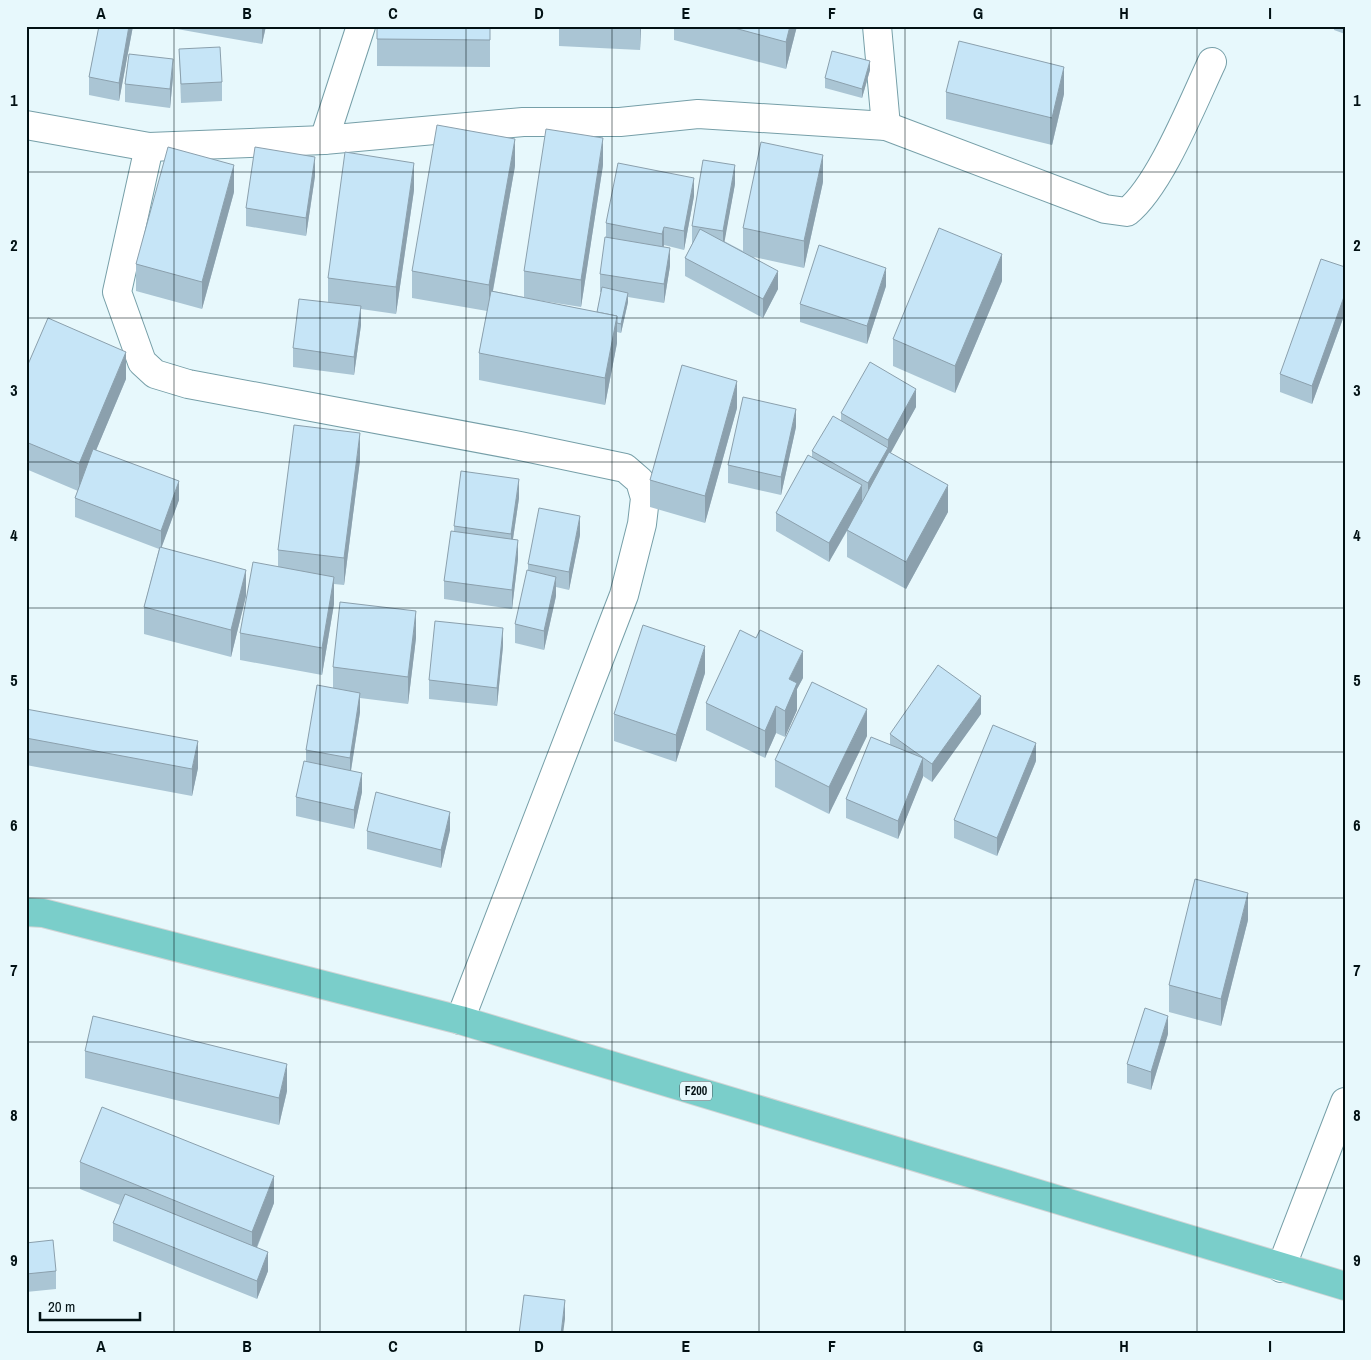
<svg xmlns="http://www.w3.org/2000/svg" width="1371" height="1360" viewBox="0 0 1371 1360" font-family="'Archivo Narrow',sans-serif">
	<rect width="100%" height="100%" fill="#e7f8fc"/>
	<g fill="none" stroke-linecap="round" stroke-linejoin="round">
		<g stroke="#769fa8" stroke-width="30">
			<g id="minor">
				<path d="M877,26L886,126"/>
				<path d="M26,125L149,147L324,140L523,122H620L698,114L886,126L1105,209L1127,212C1160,186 1193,102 1212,62"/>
				<path d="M324,140L361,26"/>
				<path d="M149,147L117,292L142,362L155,374L188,384L520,446L625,468L640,481L645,498L642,524L624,595L460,1020"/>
				<path d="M1281,1268L1345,1102"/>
			</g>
		</g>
		<g stroke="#d1d4d5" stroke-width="30">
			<path id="major" d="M26,912L43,913L460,1020L1345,1286"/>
		</g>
		<use href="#minor" stroke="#fff" stroke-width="28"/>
		<use href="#major" stroke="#7aceca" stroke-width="28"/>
	</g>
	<g fill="#aac5d4">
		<path d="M99,26H133L119,101L89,95V77Z"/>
		<path d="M160,26H266L262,44Z"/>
		<path d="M377,26H490V67L377,66Z"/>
		<path d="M559,26H641L640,50L559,46Z"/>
		<path d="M674,26H797L786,69L674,40Z"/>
		<path d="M1334,26H1345V34L1334,30Z"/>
		<path d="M179,49L222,82V101L181,103Z"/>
		<path d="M870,70L862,98L825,88V78Z"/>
		<path d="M173,77L170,108L125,102V84Z"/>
		<path d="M946,92L1064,94L1052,145L946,119Z"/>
		<path d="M603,165L581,307L530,299L597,312L601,292H600V274L606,238V223L694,196L684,250L664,245V247L670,266L664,303L628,297V302L621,333L617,332V343L605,405L479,380V353L487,311L412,298V271L515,166L493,291L524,297V271Z"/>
		<path d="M315,176L306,236L246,226V208Z"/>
		<path d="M823,182L804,268L754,257L778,289L763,318L685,276V258L692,244V226L735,184L724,241L743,251V228Z"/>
		<path d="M414,190L396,314L361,309V325L354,375L293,367V348L328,302V278Z"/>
		<path d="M234,192L202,309L136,291V264Z"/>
		<path d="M1345,267V313L1312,404L1280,392V374Z"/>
		<path d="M1002,281L955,393L893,366V339Z"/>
		<path d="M886,286L867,344L800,322V304Z"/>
		<path d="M26,369L126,379L96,450L179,500L161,548L246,596L231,657L144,634V607L159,549L75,517V498L78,491L26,469Z"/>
		<path d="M916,407L890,453L948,512L906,589L847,557V531L829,562L776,531V513L812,457V451L841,421V413Z"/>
		<path d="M737,408L705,523L650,507V480Z"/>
		<path d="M796,427L781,495L728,483V465Z"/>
		<path d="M360,460L344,585L334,584V604L322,675L240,660V633L278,567V550Z"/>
		<path d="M519,498L513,539L518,559L512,609L444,599V581L454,532V526Z"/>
		<path d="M580,535L569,590L556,587V596L544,650L515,643V624L528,571V564Z"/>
		<path d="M416,638L408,704L360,698V712L351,771L362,792L354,829L296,816V797L306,761V750L333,688V667Z"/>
		<path d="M503,646L497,706L429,699V680Z"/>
		<path d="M705,673L676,762L614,741V714Z"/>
		<path d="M803,678L797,689V710L785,737L776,733L765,758L706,730V703Z"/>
		<path d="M26,709L198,768L192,796L26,765Z"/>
		<path d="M981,714L932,782L923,776L898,839L846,818V799L890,745V734Z"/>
		<path d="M867,736L829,814L775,787V760Z"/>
		<path d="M1036,761L997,856L954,838V820Z"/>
		<path d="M450,830L441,868L367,849V831Z"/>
		<path d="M1248,920L1221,1026L1169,1012V985Z"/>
		<path d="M1168,1034L1151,1090L1127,1083V1064Z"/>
		<path d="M85,1051L287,1091L279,1125L85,1078Z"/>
		<path d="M80,1162L274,1203L257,1248L268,1271L257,1299L113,1241V1223L120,1205L80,1189Z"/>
		<path d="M26,1243L56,1271V1289L26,1292Z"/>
	</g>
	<g fill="#8ba0ad">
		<path d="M129,26H133L119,101V83Z"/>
		<path d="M262,26H266L262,44Z"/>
		<path d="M640,26H641L640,50Z"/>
		<path d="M790,26H797L786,69V42Z"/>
		<path d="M173,59V77L170,108V89Z"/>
		<path d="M870,61V70L862,98V89Z"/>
		<path d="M1064,67V94L1052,145V118Z"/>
		<path d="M603,138V165L581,307V280Z"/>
		<path d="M515,139V166L489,312V285Z"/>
		<path d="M823,155V182L804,268V241Z"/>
		<path d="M315,157V176L306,236V218Z"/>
		<path d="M414,163V190L396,314V287Z"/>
		<path d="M234,165V192L202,309V282Z"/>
		<path d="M735,165V184L723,250V231Z"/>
		<path d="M694,178V196L684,250V231Z"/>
		<path d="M664,227V245L662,253V234Z"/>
		<path d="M670,248V266L664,303V284Z"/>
		<path d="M1002,254V281L955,393V366Z"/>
		<path d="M886,268V286L867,344V326Z"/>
		<path d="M778,271V289L763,318V299Z"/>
		<path d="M628,293V302L621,333V324Z"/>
		<path d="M1345,294V313L1312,404V386Z"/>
		<path d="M361,306V325L354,375V357Z"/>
		<path d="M617,316V343L605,405V378Z"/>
		<path d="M126,352V379L79,491V464Z"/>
		<path d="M737,381V408L705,523V496Z"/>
		<path d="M916,389V407L888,458L868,502V483L888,448V440Z"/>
		<path d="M796,409V427L781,495V477Z"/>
		<path d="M360,433V460L344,585V558Z"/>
		<path d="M519,479V498L511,552V534Z"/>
		<path d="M179,481V500L161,549V531Z"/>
		<path d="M862,485V504L829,562V543Z"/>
		<path d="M948,485V512L906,589V562Z"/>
		<path d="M580,516V535L569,590V572Z"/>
		<path d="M518,540V559L512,609V590Z"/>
		<path d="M246,570V596L231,657V630Z"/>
		<path d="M334,577V604L322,675V648Z"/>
		<path d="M556,577V596L544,650V631Z"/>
		<path d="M416,611V638L408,704V677Z"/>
		<path d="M503,628V646L497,706V688Z"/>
		<path d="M705,646V673L676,762V735Z"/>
		<path d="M803,651V678L797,689V710L785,737V711L789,679Z"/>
		<path d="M360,693V712L350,776V758Z"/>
		<path d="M981,696V714L932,782V764Z"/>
		<path d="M776,706V733L765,758V731Z"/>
		<path d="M867,709V736L829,814V787Z"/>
		<path d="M198,741V768L192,796V769Z"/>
		<path d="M1036,743V761L997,856V838Z"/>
		<path d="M923,758V777L898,839V821Z"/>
		<path d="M362,773V792L354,829V810Z"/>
		<path d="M450,812V830L441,868V850Z"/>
		<path d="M1248,893V920L1221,1026V999Z"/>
		<path d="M1168,1016V1034L1151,1090V1072Z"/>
		<path d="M287,1064V1091L279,1125V1098Z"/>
		<path d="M274,1176V1203L252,1259V1232Z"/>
		<path d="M268,1252V1271L257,1299V1281Z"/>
		<path d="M565,1300V1319L563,1334H561Z"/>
	</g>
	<g fill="#c6e5f7" stroke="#8ba0ad">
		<path d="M99,26H129L119,83L89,77Z"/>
		<path d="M377,26H490V40L377,39Z"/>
		<path d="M727,26H790L786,42Z"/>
		<path d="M959,41L1064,67L1052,118L946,92Z"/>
		<path d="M220,47L222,82L181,84L179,49Z"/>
		<path d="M832,51L870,61L862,89L825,78Z"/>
		<path d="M129,54L173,59L170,89L125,84Z"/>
		<path d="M437,125L515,139L489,285L412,271Z"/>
		<path d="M546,129L603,138L581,280L524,271Z"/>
		<path d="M761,142L823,155L804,241L743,228Z"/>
		<path d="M168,147L234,165L202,282L136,264Z"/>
		<path d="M255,147L315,157L306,218L246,208Z"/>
		<path d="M345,152L414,163L396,287L328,278Z"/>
		<path d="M703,160L735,165L723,231L692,226Z"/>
		<path d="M618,163L694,178L684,231L664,227L662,234L606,223Z"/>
		<path d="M939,228L1002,254L955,366L893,339Z"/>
		<path d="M700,229L778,271L763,299L685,258Z"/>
		<path d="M605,237L670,248L664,284L600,274Z"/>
		<path d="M819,245L886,268L867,326L800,304Z"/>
		<path d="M1321,259L1345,267V294L1312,386L1280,374Z"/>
		<path d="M602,287L628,293L621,324L617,323V316L597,312Z"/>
		<path d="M491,291L617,316L605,378L479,353Z"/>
		<path d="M299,299L361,306L354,357L293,348Z"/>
		<path d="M48,318L126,352L79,464L26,442V369Z"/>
		<path d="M870,362L916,389L888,440L841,413Z"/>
		<path d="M682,365L737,381L705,496L650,480Z"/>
		<path d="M743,397L796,409L781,477L728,465Z"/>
		<path d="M833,416L888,448L868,483L812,451Z"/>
		<path d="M294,425L360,433L344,558L278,550Z"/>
		<path d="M93,449L179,481L161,531L75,498Z"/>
		<path d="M889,452L948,485L906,562L847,530Z"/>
		<path d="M808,455L862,485L829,543L776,513Z"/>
		<path d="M461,471L519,479L511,534L454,526Z"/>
		<path d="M539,508L580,516L569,572L528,564Z"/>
		<path d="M451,531L518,540L512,590L444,581Z"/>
		<path d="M160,547L246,570L231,630L144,607Z"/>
		<path d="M253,562L334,577L322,648L240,633Z"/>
		<path d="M527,570L556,577L544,631L515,624Z"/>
		<path d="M340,602L416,611L408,677L333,667Z"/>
		<path d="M435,621L503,628L497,688L429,680Z"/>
		<path d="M643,625L705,646L676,735L614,714Z"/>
		<path d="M740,630L756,638L760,630L803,651L789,679L797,683L785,711L776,706L765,731L706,703Z"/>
		<path d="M938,665L981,696L932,764L890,734Z"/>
		<path d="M812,682L867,709L829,787L775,760Z"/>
		<path d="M317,685L360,693L350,758L306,750Z"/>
		<path d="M26,709L198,741L192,769L26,738Z"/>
		<path d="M993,725L1036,743L997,838L954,820Z"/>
		<path d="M871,737L923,758L898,821L846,799Z"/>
		<path d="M304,761L362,773L354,810L296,797Z"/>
		<path d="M376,792L450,812L441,850L367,831Z"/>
		<path d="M1195,879L1248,893L1221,999L1169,985Z"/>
		<path d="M1145,1008L1168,1016L1151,1072L1127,1064Z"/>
		<path d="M93,1016L287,1064L279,1098L85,1051Z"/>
		<path d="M102,1107L274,1176L252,1232L80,1162Z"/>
		<path d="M125,1194L268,1252L257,1281L113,1223Z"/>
		<path d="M53,1240L56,1271L26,1274V1243Z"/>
		<path d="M524,1295L565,1300L561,1334H519Z"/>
	</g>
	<path fill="none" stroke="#021114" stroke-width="1" stroke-opacity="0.55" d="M174,26V1334M320,26V1334M466,26V1334M612,26V1334M759,26V1334M905,26V1334M1051,26V1334M1197,26V1334M26,172H1345M26,318H1345M26,462H1345M26,608H1345M26,752H1345M26,898H1345M26,1042H1345M26,1188H1345"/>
	<g text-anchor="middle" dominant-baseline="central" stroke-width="4" stroke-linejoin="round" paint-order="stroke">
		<rect fill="#e7f8fc" stroke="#47565a" stroke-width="1" x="680" y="1081.5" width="32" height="19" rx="4"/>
		<g font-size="12" font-weight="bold" fill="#021114">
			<text x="696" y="1091">F200</text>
		</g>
	</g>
	<rect width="1371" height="1360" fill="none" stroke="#e7f8fc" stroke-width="55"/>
	<path d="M40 1312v8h100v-8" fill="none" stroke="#021114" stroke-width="2.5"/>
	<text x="48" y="1312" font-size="15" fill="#021114" stroke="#e7f8fc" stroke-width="4" paint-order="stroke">20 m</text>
	<rect x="28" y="28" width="1316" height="1304" fill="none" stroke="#021114" stroke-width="2"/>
	<g font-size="16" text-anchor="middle" font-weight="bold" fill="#021114">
		<text x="101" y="19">A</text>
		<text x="247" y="19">B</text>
		<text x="393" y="19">C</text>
		<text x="539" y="19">D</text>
		<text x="686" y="19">E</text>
		<text x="832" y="19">F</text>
		<text x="978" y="19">G</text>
		<text x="1124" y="19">H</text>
		<text x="1270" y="19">I</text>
		<text x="14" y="106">1</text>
		<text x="1357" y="106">1</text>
		<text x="14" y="251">2</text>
		<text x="1357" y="251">2</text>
		<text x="14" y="396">3</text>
		<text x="1357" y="396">3</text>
		<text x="14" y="541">4</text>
		<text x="1357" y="541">4</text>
		<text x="14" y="686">5</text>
		<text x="1357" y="686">5</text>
		<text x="14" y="831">6</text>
		<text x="1357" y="831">6</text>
		<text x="14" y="976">7</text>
		<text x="1357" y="976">7</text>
		<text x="14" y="1121">8</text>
		<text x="1357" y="1121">8</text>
		<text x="14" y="1266">9</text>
		<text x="1357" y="1266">9</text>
		<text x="101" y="1352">A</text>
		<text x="247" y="1352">B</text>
		<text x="393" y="1352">C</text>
		<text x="539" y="1352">D</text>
		<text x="686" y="1352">E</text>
		<text x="832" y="1352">F</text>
		<text x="978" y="1352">G</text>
		<text x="1124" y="1352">H</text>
		<text x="1270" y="1352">I</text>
	</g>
</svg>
